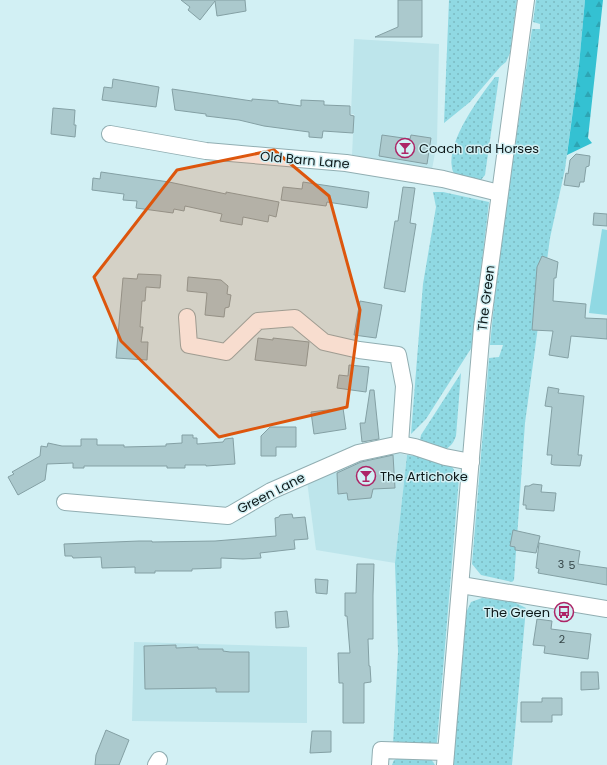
<svg xmlns="http://www.w3.org/2000/svg" width="607" height="765" viewBox="0 0 607 765" font-family="Poppins,sans-serif">
	<defs>
		<pattern id="grass-dots" width="8" height="8" patternUnits="userSpaceOnUse"><rect width="8" height="8" fill="#90d9e3"/><path d="M2 2h.1M6 6h.1" fill="none" stroke="#7bbac2" stroke-width="1.8" stroke-linecap="round"/></pattern>
		<pattern id="forest-firs" width="22" height="20" patternUnits="userSpaceOnUse"><rect width="22" height="20" fill="#34c1d2"/><path d="M5 1l3.5 6h-7zM16 11l3.5 6h-7z" fill="#2da5b4"/></pattern>
	</defs>
	<rect width="100%" height="100%" fill="#d2f0f4"/>
	<g fill="#bde5eb">
		<path d="M354,39L439,44L437,143L432,169L352,155L354,114H351Z"/>
		<path d="M393,452L407,455L395,563L316,550L307,481L333,466Z"/>
		<path d="M134,642L307,647V723L132,721Z"/>
	</g>
	<g fill="url(#grass-dots)">
		<path d="M449,0H517L510,53L506,62L501,66L470,102L444,123Z"/>
		<path d="M536,0H585L579,65L565,169L550,238L525,423L514,580L512,582L481,575L472,564L489,358L499,357L503,345H490L498,264L532,29H540V24L533,22Z"/>
		<path d="M495,77H499L485,175L481,180L455,176C454,173 452,170 452,168C447,140 479,98 495,77Z"/>
		<path d="M433,192H443L489,202L472,347L426,419L411,434L423,284L436,207Z"/>
		<path d="M461,373L456,436C453,444 450,447 443,451L420,440L421,435Z"/>
		<path d="M407,455L425,457L451,465L459,478L437,742L435,746L393,745L398,652L395,563Z"/>
		<path d="M482,598L514,602L526,608L512,765H452L465,615L471,602Z"/>
		<path d="M401,757L431,759L435,765H392L394,760Z"/>
	</g>
	<path fill="url(#forest-firs)" d="M585,0H603L588,138L592,143L567,155L579,65Z"/>
	<path fill="#90d9e3" d="M602,229L607,230V315L589,313Z"/>
	<g fill="#abc9cd" stroke="#84a0a4">
		<path d="M181,0H245L246,11L217,16L215,1L200,20L188,10L190,7Z"/>
		<path d="M398,0H422V37H375L398,27Z"/>
		<path d="M113,79L159,87L156,107L102,100L104,87L112,88Z"/>
		<path d="M172,89L225,97L252,101V99L278,101V103L301,106V100L324,101V105L350,106V115L354,116L353,133L323,131L322,138L309,137V132L264,126L239,120L206,116V114L175,110Z"/>
		<path d="M53,108L75,110L74,125H76L75,137L51,134Z"/>
		<path d="M382,135L410,139L411,135L431,138L427,164L379,156Z"/>
		<path d="M576,154L590,156L589,166L586,167L584,182H580L579,187L564,185L566,173L568,174L570,160Z"/>
		<path d="M101,172L169,182L226,194V192L279,202L276,217L269,215L268,222L243,217L242,225L220,221L222,214L185,206L184,211L174,209L173,213L136,208L137,201L123,200L124,194L92,190L93,178L100,179Z"/>
		<path d="M303,182L369,192L367,208L327,202L326,206L281,200L283,187L302,189Z"/>
		<path d="M403,187L415,188L410,223L416,224L405,292L384,288L395,221H398Z"/>
		<path d="M594,213L607,214V226L593,225Z"/>
		<path d="M542,256L558,262L556,278H554L553,301L586,304L585,318L607,319V339L571,336L568,358L549,355L553,331L532,330L537,267Z"/>
		<path d="M138,274L161,275L160,288L146,287L145,301H142L140,327H143L141,342H148L147,360L116,358L123,278L137,279Z"/>
		<path d="M188,277L221,280L228,286L227,294L231,295L229,307L225,308L224,317L205,315L207,293L187,291Z"/>
		<path d="M360,301L382,305L376,338L354,335Z"/>
		<path d="M258,338L273,340V338L309,342L306,366L255,360Z"/>
		<path d="M349,365L369,367L366,392L337,388L339,375L348,376Z"/>
		<path d="M548,387L559,389L558,393L584,396L578,455H582L580,466L554,465L551,464L552,455H547L552,407L545,406Z"/>
		<path d="M370,390H374L379,439L362,442L360,423H365Z"/>
		<path d="M343,408L346,429L314,434L311,412Z"/>
		<path d="M270,427H296V447H276V456H261V436Z"/>
		<path d="M182,435H193V438H197V444L223,442L225,439L233,438L235,464L206,466V465H185V468H167V466H84V468H73V463L47,464L45,480L18,495L8,477L14,474L12,472L40,456L41,446L47,447L48,443L62,446H81V439H97V445H124V447L166,446V444L182,443Z"/>
		<path d="M393,455L395,488L373,489L371,498L348,500L347,493L338,494L337,473L361,462Z"/>
		<path d="M533,484L542,485L541,492L556,493L554,511L526,509V505H523L525,486H529Z"/>
		<path d="M292,514L293,518L305,517L308,539L294,540L295,549L260,553L261,558L243,559L221,558V568L192,569V571H155V573H135V567L102,568L101,557L73,558L72,556H65L64,544L139,541H152V542L215,541L276,536L275,518L279,517L280,515Z"/>
		<path d="M513,530L540,536L536,553L515,550V547L510,546Z"/>
		<path d="M539,543L580,551L578,564L607,568V585L538,573L539,569L536,568Z"/>
		<path d="M357,564H374L373,595V639H368L369,666H370L371,682L364,683V723H343V683H339L338,653H350L347,616H345V593H356Z"/>
		<path d="M315,579L328,580L327,594L316,593Z"/>
		<path d="M287,611L289,627L276,628L275,612Z"/>
		<path d="M537,619L552,621L551,629L591,634L588,659L544,653L545,646L533,645Z"/>
		<path d="M176,645V648L198,647V649H223V651L230,652H249V692H216V688L145,689L144,646Z"/>
		<path d="M581,672H598L599,689L581,690Z"/>
		<path d="M542,698H562V715H552V722H521V702H542Z"/>
		<path d="M106,730L129,740L119,765H95L96,755Z"/>
		<path d="M312,731H331V752L310,753Z"/>
	</g>
	<g fill="none" stroke-linecap="round" stroke-linejoin="round">
		<g stroke="#91aeb2" stroke-width="18">
			<g id="minor">
				<path d="M110,134L206,151L346,163L443,179L499,193"/>
				<path d="M187,317L189,345L226,352L258,321L295,318L324,342L359,350L398,355L404,386L400,444"/>
				<path d="M65,502L228,516L271,491L358,453L400,444L415,447L445,457L471,462"/>
				<path d="M461,585L607,609"/>
				<path d="M156,765L159,760"/>
				<path d="M380,765L381,750L446,752"/>
				<path d="M445,765L482,327L526,0"/>
			</g>
		</g>
		<use href="#minor" stroke="#fff" stroke-width="16"/>
	</g>
	<path fill="#dd560d" fill-opacity="0.2" stroke="#dd560d" stroke-width="3" stroke-linejoin="round" d="M274,150L329,196L360,310L347,407L219,437L121,341L94,277L177,170Z"/>
	<defs>
		<g id="bar-ring" transform="scale(1)"><circle r="9.5" fill="#d2f0f4" stroke="#ad2466" stroke-width="1.5"/><path d="M-6-5H6L.8 .8V4.5H3.5V6h-7V4.5H-.8V.8Z" fill="#ad2466"/></g>
		<g id="bus-ring" transform="scale(1)"><circle r="9.5" fill="#d2f0f4" stroke="#ad2466" stroke-width="1.5"/><path d="M-5-6H5V4H4V6H2V4H-2V6H-4V4H-5ZM-3.5-4V0h7V-4ZM-3.5 1.2v1.5H-2V1.2ZM2 1.2v1.5H3.5V1.2Z" fill="#ad2466"/></g>
	</defs>
	<g fill-rule="evenodd">
		<use href="#bar-ring" x="405" y="148"/>
		<use href="#bar-ring" x="366" y="476"/>
		<use href="#bus-ring" x="564" y="612"/>
	</g>
	<g text-anchor="middle" dominant-baseline="central" stroke-width="3" stroke-linejoin="round" paint-order="stroke">
		<g font-size="11" fill="#354547">
			<text x="561" y="564">3</text>
			<text x="572" y="565">5</text>
			<text x="562" y="639">2</text>
		</g>
		<g font-size="13" fill="#0e191a" stroke="#d2f0f4" text-anchor="start">
			<text x="419" y="148">Coach and Horses</text>
			<text x="380" y="476">The Artichoke</text>
			<text x="550" y="612" text-anchor="end">The Green</text>
		</g>
		<g font-size="13" fill="#0e191a" stroke="#d2f0f4">
			<text transform="translate(305 160) rotate(5)">Old Barn Lane</text>
			<text transform="translate(486 298) rotate(-83)">The Green</text>
			<text transform="translate(271 493) rotate(-27)">Green Lane</text>
		</g>
	</g>
</svg>
